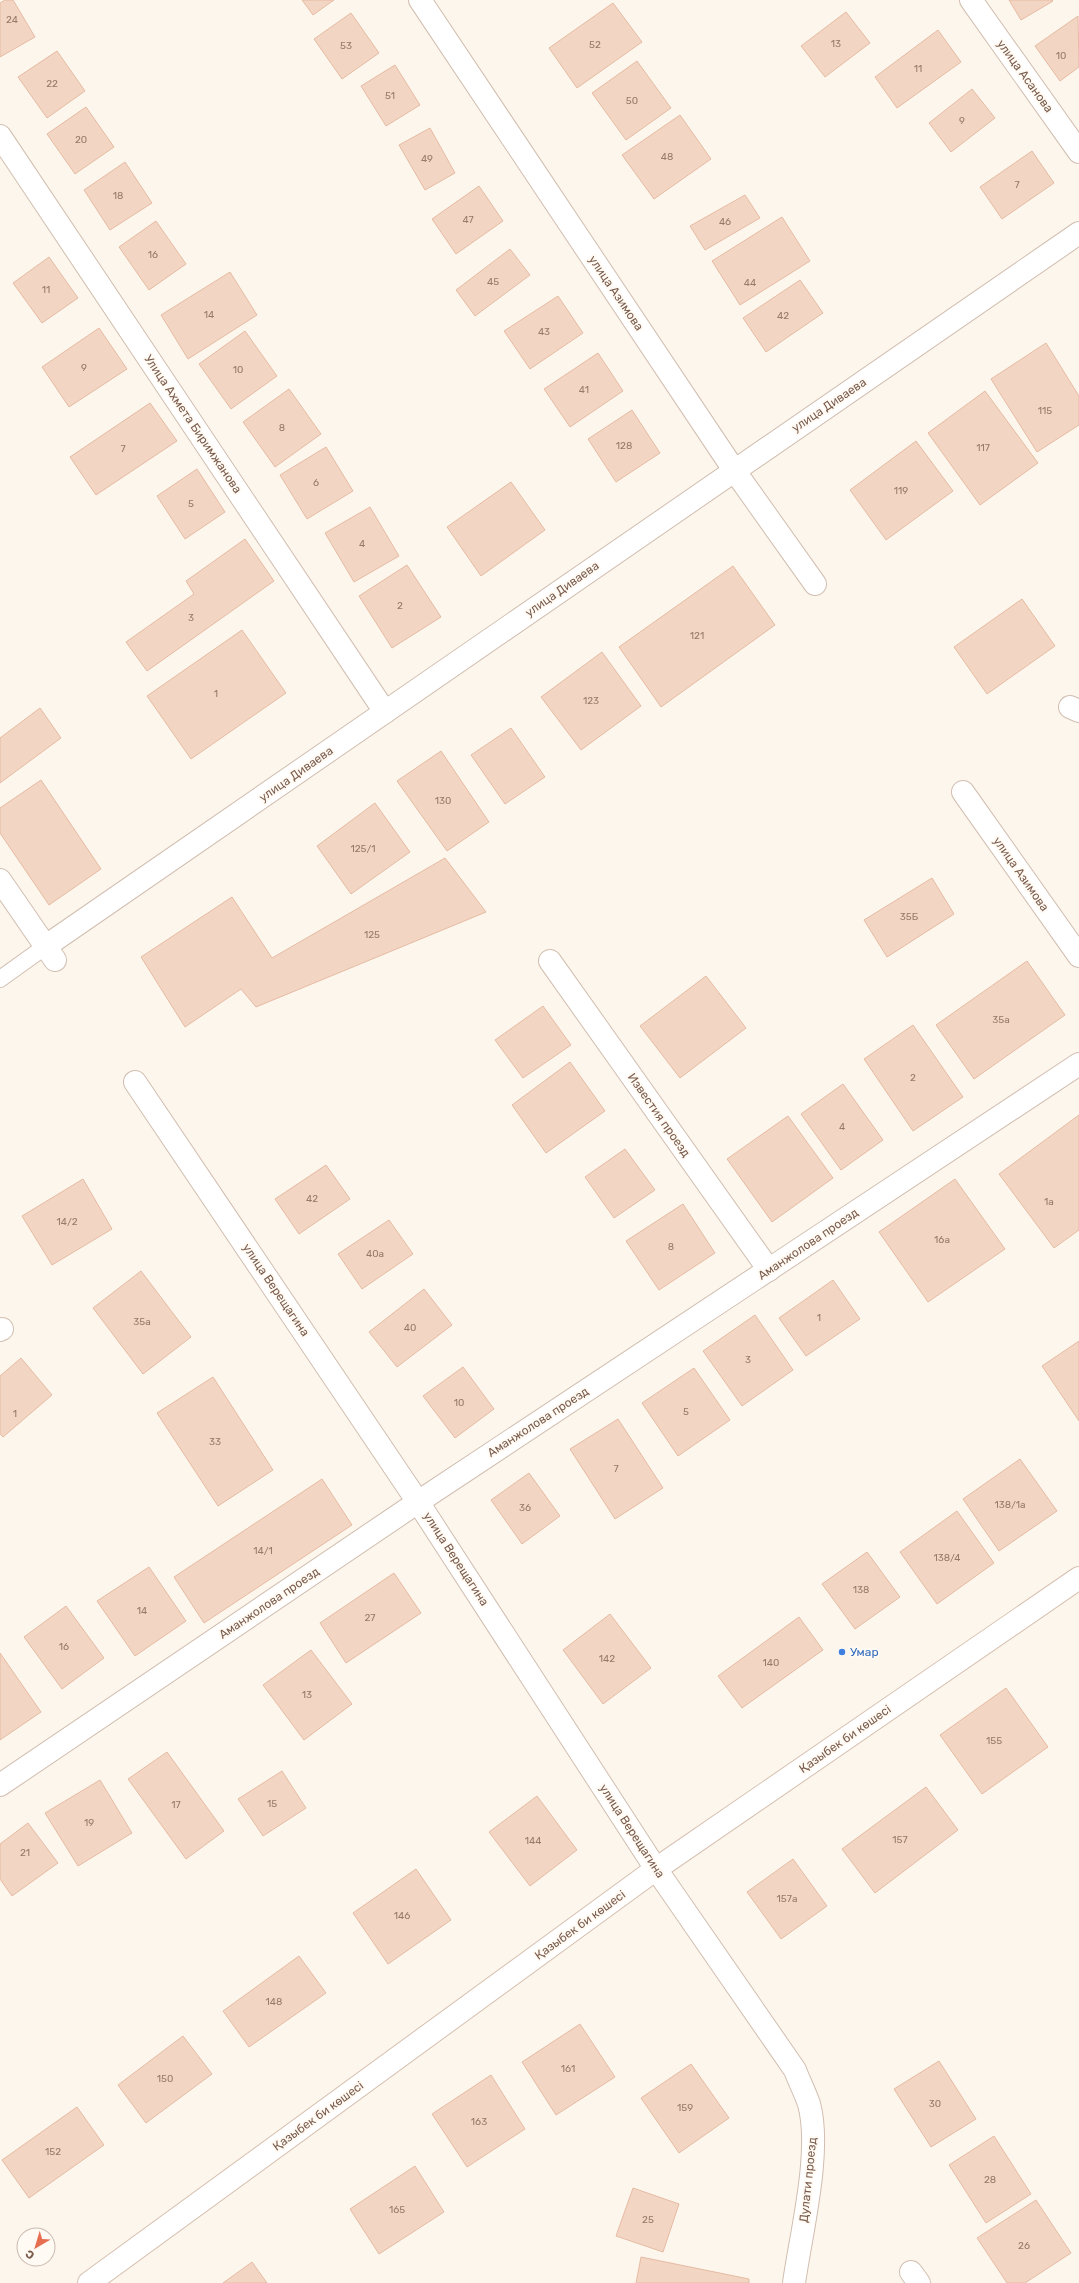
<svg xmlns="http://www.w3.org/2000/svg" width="1079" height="2283" viewBox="0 0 1079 2283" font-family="Rubik,sans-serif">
	<rect width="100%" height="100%" fill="#fdf6ec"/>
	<g fill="#f3d5c3" stroke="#e6bba3">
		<path d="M5,0H13L35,37L0,57V3Z"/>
		<path d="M302,0H334L313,15Z"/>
		<path d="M1009,0H1052L1053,1L1021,20Z"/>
		<path d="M613,3L642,42L577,88L549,48Z"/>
		<path d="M846,12L870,43L825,77L801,46Z"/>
		<path d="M351,13L379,53L342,79L314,39Z"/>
		<path d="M1078,16L1079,67L1060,81L1035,46Z"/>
		<path d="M938,30L961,62L897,108L875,77Z"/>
		<path d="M57,51L85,91L47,118L18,77Z"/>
		<path d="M637,61L671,108L626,140L592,93Z"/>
		<path d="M395,65L420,105L386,126L361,86Z"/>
		<path d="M972,89L995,118L951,152L929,123Z"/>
		<path d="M86,107L114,147L75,174L47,134Z"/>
		<path d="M680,115L711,159L654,199L622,155Z"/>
		<path d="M430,128L455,173L425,190L399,145Z"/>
		<path d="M1032,151L1054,183L1002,219L980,187Z"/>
		<path d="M125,162L152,203L110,230L84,190Z"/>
		<path d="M479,186L503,221L456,254L432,219Z"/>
		<path d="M745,195L760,218L705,250L690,226Z"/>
		<path d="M782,217L810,261L740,305L712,261Z"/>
		<path d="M156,221L186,264L149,290L119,247Z"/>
		<path d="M510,249L530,275L475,316L456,290Z"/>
		<path d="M49,257L78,298L42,323L13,283Z"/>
		<path d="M230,272L257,315L188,359L161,315Z"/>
		<path d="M800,280L823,313L766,352L743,318Z"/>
		<path d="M558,296L583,333L530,369L504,331Z"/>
		<path d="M99,328L127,369L69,407L42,367Z"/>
		<path d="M245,331L277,376L231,409L199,364Z"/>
		<path d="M1046,343L1079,396V425L1037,452L991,379Z"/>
		<path d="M598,353L623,391L570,427L544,389Z"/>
		<path d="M289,389L321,434L275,467L243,422Z"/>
		<path d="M985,391L1038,463L980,505L928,433Z"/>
		<path d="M150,403L177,441L96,495L70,457Z"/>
		<path d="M632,410L660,453L616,482L588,439Z"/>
		<path d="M916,441L953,491L886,540L850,490Z"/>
		<path d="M326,447L353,491L307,519L280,475Z"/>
		<path d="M197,469L225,512L185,539L157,496Z"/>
		<path d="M511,482L545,530L481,576L447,527Z"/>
		<path d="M370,507L399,556L354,582L325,533Z"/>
		<path d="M245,539L274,581L147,671L126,642L194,594L186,581Z"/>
		<path d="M407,565L441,617L392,648L359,596Z"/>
		<path d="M733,566L775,625L661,707L619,647Z"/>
		<path d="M1022,599L1055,646L987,694L954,647Z"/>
		<path d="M242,630L286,693L191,759L147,696Z"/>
		<path d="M602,652L641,706L581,750L541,697Z"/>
		<path d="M40,708L61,738L0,783V738Z"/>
		<path d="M511,728L545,777L505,804L471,755Z"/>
		<path d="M441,751L489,822L447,851L397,781Z"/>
		<path d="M41,780L101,869L49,905L0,833V808Z"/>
		<path d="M375,803L410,852L351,894L317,846Z"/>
		<path d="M445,858L486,912L256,1007L241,989L185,1027L141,957L232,897L272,958Z"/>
		<path d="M932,878L954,914L887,957L864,920Z"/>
		<path d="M1027,961L1065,1015L974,1079L936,1025Z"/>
		<path d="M706,976L746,1028L680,1078L640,1026Z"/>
		<path d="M543,1006L571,1045L523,1078L495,1040Z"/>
		<path d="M913,1025L963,1097L913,1131L864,1059Z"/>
		<path d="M570,1062L605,1111L546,1153L512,1105Z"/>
		<path d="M843,1084L883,1140L841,1170L801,1114Z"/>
		<path d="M1079,1115V1230L1054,1248L999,1174Z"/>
		<path d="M788,1116L833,1178L772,1222L727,1159Z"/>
		<path d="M625,1149L655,1190L614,1218L585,1177Z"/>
		<path d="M326,1165L350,1199L299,1234L275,1199Z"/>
		<path d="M83,1179L112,1229L52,1265L22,1216Z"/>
		<path d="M955,1179L1005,1249L928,1302L879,1232Z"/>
		<path d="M683,1204L715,1253L659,1290L626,1241Z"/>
		<path d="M389,1220L413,1254L362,1289L338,1254Z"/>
		<path d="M141,1271L191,1337L143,1374L93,1308Z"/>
		<path d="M833,1280L860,1319L806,1356L779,1318Z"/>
		<path d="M424,1289L452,1325L397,1367L369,1332Z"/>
		<path d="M755,1315L793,1370L742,1406L703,1351Z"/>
		<path d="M1079,1341V1421L1042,1366Z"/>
		<path d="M21,1358L52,1395L3,1437L0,1434V1376Z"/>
		<path d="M463,1367L494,1409L455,1438L423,1396Z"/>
		<path d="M694,1368L730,1420L678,1456L642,1403Z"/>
		<path d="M213,1377L273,1470L218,1506L157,1413Z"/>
		<path d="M618,1419L663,1488L615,1519L570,1449Z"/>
		<path d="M1020,1459L1057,1511L999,1551L963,1499Z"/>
		<path d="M529,1473L560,1516L522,1544L491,1500Z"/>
		<path d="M322,1479L352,1525L204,1623L174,1577Z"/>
		<path d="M957,1511L994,1563L937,1604L900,1552Z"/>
		<path d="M867,1552L900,1597L855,1629L822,1584Z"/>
		<path d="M149,1567L186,1621L135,1656L97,1601Z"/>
		<path d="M394,1573L421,1613L346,1663L320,1623Z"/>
		<path d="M66,1606L104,1658L62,1689L24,1637Z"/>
		<path d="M610,1614L651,1668L603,1704L563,1650Z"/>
		<path d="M799,1617L823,1650L742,1708L718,1676Z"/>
		<path d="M311,1650L352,1704L304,1740L263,1685Z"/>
		<path d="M0,1653L41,1712L0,1740Z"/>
		<path d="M1006,1688L1048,1747L982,1794L940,1735Z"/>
		<path d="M167,1752L224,1831L186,1859L128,1779Z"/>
		<path d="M282,1771L306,1808L263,1836L238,1799Z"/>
		<path d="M100,1780L132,1833L78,1866L45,1813Z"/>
		<path d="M926,1787L958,1830L875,1893L842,1849Z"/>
		<path d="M537,1796L577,1850L530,1886L489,1832Z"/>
		<path d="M28,1823L58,1863L12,1896L0,1879V1844Z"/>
		<path d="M793,1859L827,1906L781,1939L747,1892Z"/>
		<path d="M416,1869L451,1920L388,1964L353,1913Z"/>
		<path d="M299,1956L326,1993L249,2047L223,2011Z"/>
		<path d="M580,2024L615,2077L556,2115L522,2062Z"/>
		<path d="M183,2036L212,2074L146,2123L118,2085Z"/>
		<path d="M939,2061L976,2119L931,2147L894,2089Z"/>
		<path d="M691,2064L729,2118L679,2153L641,2098Z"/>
		<path d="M491,2075L525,2129L467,2167L432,2114Z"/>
		<path d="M77,2107L104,2145L29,2198L2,2160Z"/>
		<path d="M994,2136L1031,2194L986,2223L949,2165Z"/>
		<path d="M415,2166L444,2212L379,2254L350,2209Z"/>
		<path d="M633,2188L679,2204L663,2252L616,2236Z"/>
		<path d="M1036,2200L1071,2253L1025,2283H1007L977,2238Z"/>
		<path d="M641,2257L749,2279V2283H636Z"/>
		<path d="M252,2262L267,2283H223Z"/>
	</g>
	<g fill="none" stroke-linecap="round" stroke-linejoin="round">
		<g stroke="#d1beb0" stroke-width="18">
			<path id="lane" d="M0,979L46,946"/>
		</g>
		<g stroke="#d1beb0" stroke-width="24">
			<g id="street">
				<path d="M420,0L734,470L815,584"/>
				<path d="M971,0L1079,152"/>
				<path d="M0,136L385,712"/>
				<path d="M1070,707L1079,711"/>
				<path d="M963,792L1079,956"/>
				<path d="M0,880L55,960"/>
				<path d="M46,946L1079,233"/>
				<path d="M550,961L769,1270"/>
				<path d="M135,1082L418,1502L656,1869L795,2070C799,2081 805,2092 809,2104C822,2151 801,2233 794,2283"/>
				<path d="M0,1330L2,1329"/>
				<path d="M0,1785L418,1502L1079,1064"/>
				<path d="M911,2272L919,2283"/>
			</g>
		</g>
		<g stroke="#d6c0b0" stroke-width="24">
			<path id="secondary" d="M89,2283L656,1869L1079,1578"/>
		</g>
		<use href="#lane" stroke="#fff" stroke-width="16"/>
		<use href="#street" stroke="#fff" stroke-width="22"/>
		<use href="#secondary" stroke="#fff" stroke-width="22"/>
	</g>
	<circle fill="#3f7fe0" stroke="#fffaf3" stroke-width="1.5" cx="842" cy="1652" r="4"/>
	<g text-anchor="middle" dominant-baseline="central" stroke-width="4" stroke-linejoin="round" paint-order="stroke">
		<g font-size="10" fill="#987a6a">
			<text x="12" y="20">24</text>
			<text x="836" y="44">13</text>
			<text x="595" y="45">52</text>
			<text x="346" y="46">53</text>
			<text x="1061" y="56">10</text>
			<text x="918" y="69">11</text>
			<text x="52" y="84">22</text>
			<text x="390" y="96">51</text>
			<text x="632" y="101">50</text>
			<text x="962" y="121">9</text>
			<text x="81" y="140">20</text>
			<text x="667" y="157">48</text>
			<text x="427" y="159">49</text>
			<text x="1017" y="185">7</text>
			<text x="118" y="196">18</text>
			<text x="468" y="220">47</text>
			<text x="725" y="222">46</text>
			<text x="153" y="255">16</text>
			<text x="493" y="282">45</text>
			<text x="750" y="283">44</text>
			<text x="46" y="290">11</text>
			<text x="209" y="315">14</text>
			<text x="783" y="316">42</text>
			<text x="544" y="332">43</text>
			<text x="84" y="368">9</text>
			<text x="238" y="370">10</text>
			<text x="584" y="390">41</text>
			<text x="1045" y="411">115</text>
			<text x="282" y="428">8</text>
			<text x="624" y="446">128</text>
			<text x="983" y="448">117</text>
			<text x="123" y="449">7</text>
			<text x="316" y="483">6</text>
			<text x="901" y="491">119</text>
			<text x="191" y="504">5</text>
			<text x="362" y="544">4</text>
			<text x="400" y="606">2</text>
			<text x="191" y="618">3</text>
			<text x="697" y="636">121</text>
			<text x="216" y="694">1</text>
			<text x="591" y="701">123</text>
			<text x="443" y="801">130</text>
			<text x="363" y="849">125/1</text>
			<text x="909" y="917">35Б</text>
			<text x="372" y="935">125</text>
			<text x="1001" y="1020">35а</text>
			<text x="913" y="1078">2</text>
			<text x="842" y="1127">4</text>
			<text x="312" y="1199">42</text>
			<text x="1049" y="1202">1а</text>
			<text x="67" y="1222">14/2</text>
			<text x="942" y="1240">16а</text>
			<text x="671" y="1247">8</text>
			<text x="375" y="1254">40а</text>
			<text x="819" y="1318">1</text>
			<text x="142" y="1322">35а</text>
			<text x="410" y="1328">40</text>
			<text x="748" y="1360">3</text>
			<text x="459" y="1403">10</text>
			<text x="686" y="1412">5</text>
			<text x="15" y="1414">1</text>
			<text x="215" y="1442">33</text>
			<text x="616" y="1469">7</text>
			<text x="1010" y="1505">138/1а</text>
			<text x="525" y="1508">36</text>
			<text x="263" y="1551">14/1</text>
			<text x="947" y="1558">138/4</text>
			<text x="861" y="1590">138</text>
			<text x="142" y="1611">14</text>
			<text x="370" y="1618">27</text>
			<text x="64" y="1647">16</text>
			<text x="607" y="1659">142</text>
			<text x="771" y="1663">140</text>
			<text x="307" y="1695">13</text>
			<text x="994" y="1741">155</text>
			<text x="272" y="1804">15</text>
			<text x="176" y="1805">17</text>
			<text x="89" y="1823">19</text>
			<text x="900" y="1840">157</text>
			<text x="533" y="1841">144</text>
			<text x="25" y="1853">21</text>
			<text x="787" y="1899">157а</text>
			<text x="402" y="1916">146</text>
			<text x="274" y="2002">148</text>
			<text x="568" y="2069">161</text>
			<text x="165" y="2079">150</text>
			<text x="935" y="2104">30</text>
			<text x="685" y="2108">159</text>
			<text x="479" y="2122">163</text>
			<text x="53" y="2152">152</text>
			<text x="990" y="2180">28</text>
			<text x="397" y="2210">165</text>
			<text x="648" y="2220">25</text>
			<text x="1024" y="2246">26</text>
		</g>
		<g font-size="12" fill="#7a5c4d" stroke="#fffaf3">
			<text transform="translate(1025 76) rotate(54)">улица Асанова</text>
			<text transform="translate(616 293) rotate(56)">улица Азимова</text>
			<text transform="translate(829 405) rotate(-34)">улица Диваева</text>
			<text transform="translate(193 424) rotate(56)">Улица Ахмета Биримжанова</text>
			<text transform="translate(562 589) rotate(-35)">улица Диваева</text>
			<text transform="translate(296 774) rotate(-35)">улица Диваева</text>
			<text transform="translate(1021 874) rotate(55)">улица Азимова</text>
			<text transform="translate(659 1115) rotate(55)">Известия проезд</text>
			<text transform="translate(808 1244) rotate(-34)">Аманжолова проезд</text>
			<text transform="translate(276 1290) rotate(56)">улица Верещагина</text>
			<text transform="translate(538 1422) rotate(-33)">Аманжолова проезд</text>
			<text transform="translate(456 1559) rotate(57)">улица Верещагина</text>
			<text transform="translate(269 1603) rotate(-34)">Аманжолова проезд</text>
			<text transform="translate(845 1739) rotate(-35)">Қазыбек би көшесі</text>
			<text transform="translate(632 1831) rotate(57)">улица Верещагина</text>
			<text transform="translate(580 1925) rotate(-36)">Қазыбек би көшесі</text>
			<text transform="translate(318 2116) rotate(-36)">Қазыбек би көшесі</text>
			<text transform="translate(808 2180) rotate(-84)">Дулати проезд</text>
		</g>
		<g font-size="12" fill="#366cbe" stroke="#fffaf3" text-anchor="start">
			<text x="850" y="1652">Умар</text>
		</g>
	</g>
	<g transform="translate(36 2247) rotate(218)"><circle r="19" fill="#fffaf3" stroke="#cabbb1"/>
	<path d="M0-3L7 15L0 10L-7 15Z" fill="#e76f51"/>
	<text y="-6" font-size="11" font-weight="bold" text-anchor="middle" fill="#7a5c4d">С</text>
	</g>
</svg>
